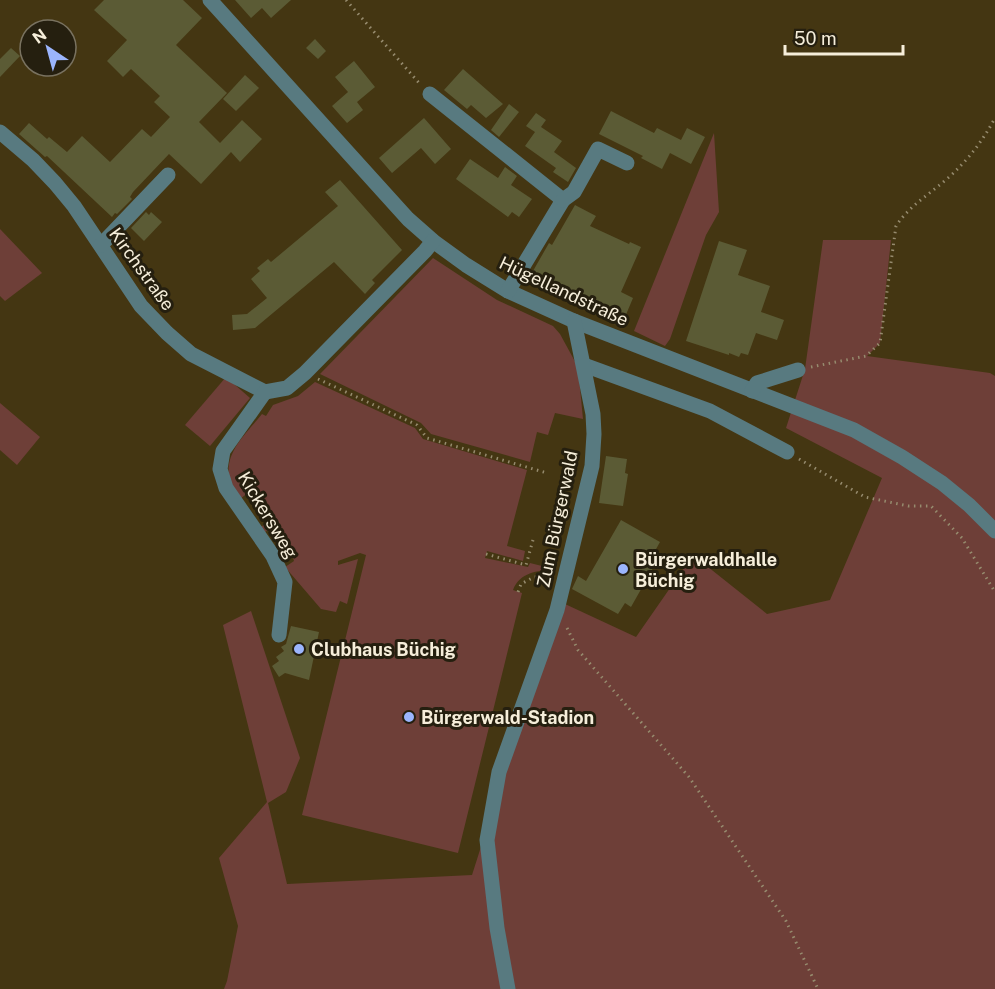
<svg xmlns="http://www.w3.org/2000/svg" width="995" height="989" viewBox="0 0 995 989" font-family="'Public Sans',sans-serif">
	<rect width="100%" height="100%" fill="#443612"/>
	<g fill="#6e3f38">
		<path d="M714,133L719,212L706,235L670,339L665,346L634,331Z"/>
		<path d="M0,229L42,273L5,301L0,296Z"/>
		<path d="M823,240H891L880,343L867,356L990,373L995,376V989H224L227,981L238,926L219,858L267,802L223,625L251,611L300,758L286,792L268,803L287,884L472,875L506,768L565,604L636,637L693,555L767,614L830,600L882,478L786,428L805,369Z"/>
		<path d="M433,258L497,300L553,326L560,334L578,367L583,419L555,413L548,435L537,432L530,462L431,434L421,423L320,374Z"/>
		<path d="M226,377L250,398L210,446L185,425Z"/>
		<path d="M315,382L415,428L423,439L527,470L507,546L525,551L523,561L487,551L485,558L528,567L530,563L554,569C537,571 520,572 513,590L522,593L458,853L302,815L366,555L360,553L338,561V565L358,559L347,604L340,601L336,612L321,609L285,567L294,561L289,546L275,526L265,532L261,527L270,520L249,492L240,499C236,492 231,484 229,477C225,451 247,433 262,414L266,416L273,405L298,396Z"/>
		<path d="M0,403L40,437L17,465L0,450Z"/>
	</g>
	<g fill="#5b5b35">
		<path d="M104,0H183L202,18L176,45L227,93L199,122L220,143L242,120L262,139L240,162L231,152L201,184L169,154L133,192L130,197L132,199L117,214L115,213L112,217L47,156L45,157L19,134L29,123L47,139L49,137L67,152L82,136L110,162L142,129L151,137L170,117L154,102L160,96L131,69L123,77L107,61L127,40L94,10Z"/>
		<path d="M235,0H291L271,18L262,8L251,18Z"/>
		<path d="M315,39L326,51L318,59L306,48Z"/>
		<path d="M11,48L20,56L0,77V59Z"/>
		<path d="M354,61L375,87L357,102L363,110L347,123L332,106L348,92L335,77Z"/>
		<path d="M463,69L503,104L486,118L471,105L467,109L444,90Z"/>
		<path d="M245,75L259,88L236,111L223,99Z"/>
		<path d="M509,104L519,112L499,137L491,130Z"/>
		<path d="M611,111L654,133L657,128L681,140L687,128L705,137L691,164L670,153L662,169L641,158L643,156L599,134Z"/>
		<path d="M536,113L546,120L541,127L562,141L554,152L576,168L568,182L553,172L556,168L525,146L535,132L526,126Z"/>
		<path d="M424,118L451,149L435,164L421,148L392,173L379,158Z"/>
		<path d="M470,159L498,178L505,167L517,176L511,185L532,199L519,217L512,212L508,217L456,179Z"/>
		<path d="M340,180L402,250L372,280L375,283L365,294L334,262L255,328L233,330L232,315L247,314L267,298L251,279L260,271L257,268L268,259L271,262L338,206L325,192Z"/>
		<path d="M575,205L596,216L590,226L629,244L630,242L641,247L621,292L633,298L625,317L549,287L548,289L529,278L549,243L552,245Z"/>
		<path d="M146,212L149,215L151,212L162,222L144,241L131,228Z"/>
		<path d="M719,241L747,250L738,275L770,286L761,312L784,320L777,340L756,333L748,355L741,353L739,357L729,353V355L686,341Z"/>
		<path d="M606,456L627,459L625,473L628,474L623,506L599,503Z"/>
		<path d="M621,520L660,542L651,558L657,561L631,607L625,603L618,614L572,589L578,576L586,581Z"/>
		<path d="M291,626L319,632L309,680L285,673L279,677L272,666L279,661L276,657L284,651L281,647L286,644Z"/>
	</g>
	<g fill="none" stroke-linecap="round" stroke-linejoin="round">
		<g stroke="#968b6e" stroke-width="3" stroke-dasharray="1.5 4.5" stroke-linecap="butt">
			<path d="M346,0L420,84"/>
			<path d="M811,367L866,356L880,343L896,226C910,205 930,194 948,178C968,160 982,142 995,118"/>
			<path d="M318,379L417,425L427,438L547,473"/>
			<path d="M799,459L865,497L908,506H931L962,538L995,592"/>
			<path d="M486,554L526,565L533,540"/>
			<path d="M518,592L521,584L534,577L552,576"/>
			<path d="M567,628L578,650L689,777L786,921L818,989"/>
		</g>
		<g stroke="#587a80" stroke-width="15">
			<path d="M210,0L408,219L433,241L466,265L508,291L574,321L854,430L902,457L942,483L969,505L995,531"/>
			<path d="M430,94L563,200L508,291"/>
			<path d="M0,132L33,160L55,183L74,206L141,306L167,333L191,354L265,392L287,388L305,373L425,251L433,241"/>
			<path d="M563,200L574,192L598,149L627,163"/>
			<path d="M101,245L168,175"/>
			<path d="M584,365L710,411L787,452"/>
			<path d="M752,391L757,383L798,370"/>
			<path d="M265,392L223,451L220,469L226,488L273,556L285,582L279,635"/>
			<path d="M508,989L497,928L487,840L499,772L557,610L592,466L594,434L593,414L574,321"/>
		</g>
	</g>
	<g fill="#9bb5fd" stroke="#251f0f" stroke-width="2">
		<circle cx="623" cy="569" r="6"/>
		<circle cx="299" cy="649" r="6"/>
		<circle cx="409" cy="717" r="6"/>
	</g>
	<g text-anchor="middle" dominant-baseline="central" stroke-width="6" stroke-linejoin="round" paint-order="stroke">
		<g font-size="18" fill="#f6eeda" stroke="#251f0f">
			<text transform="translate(142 269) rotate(54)">Kirchstraße</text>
			<text transform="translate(564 291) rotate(25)">Hügellandstraße</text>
			<text transform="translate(268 515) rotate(59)">Kickersweg</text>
			<text transform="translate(557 519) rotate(-78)">Zum Bürgerwald</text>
		</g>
		<g font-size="18" font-weight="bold" fill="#f6eeda" stroke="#251f0f" text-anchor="start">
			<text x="635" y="559">Bürgerwaldhalle<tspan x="635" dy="21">Büchig</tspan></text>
			<text x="311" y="649">Clubhaus Büchig</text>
			<text x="421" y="717">Bürgerwald-Stadion</text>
		</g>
	</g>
	<g transform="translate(48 48) rotate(324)"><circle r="28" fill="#251f0f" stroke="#797260" stroke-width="1.5"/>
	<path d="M0-4.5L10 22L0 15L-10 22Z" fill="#9bb5fd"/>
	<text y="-9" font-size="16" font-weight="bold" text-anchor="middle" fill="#f6eeda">N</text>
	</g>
	<path d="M785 45v9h118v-9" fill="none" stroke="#f6eeda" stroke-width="3"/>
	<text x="794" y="45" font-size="18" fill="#f6eeda" stroke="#251f0f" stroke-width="4.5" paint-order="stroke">50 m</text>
</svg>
